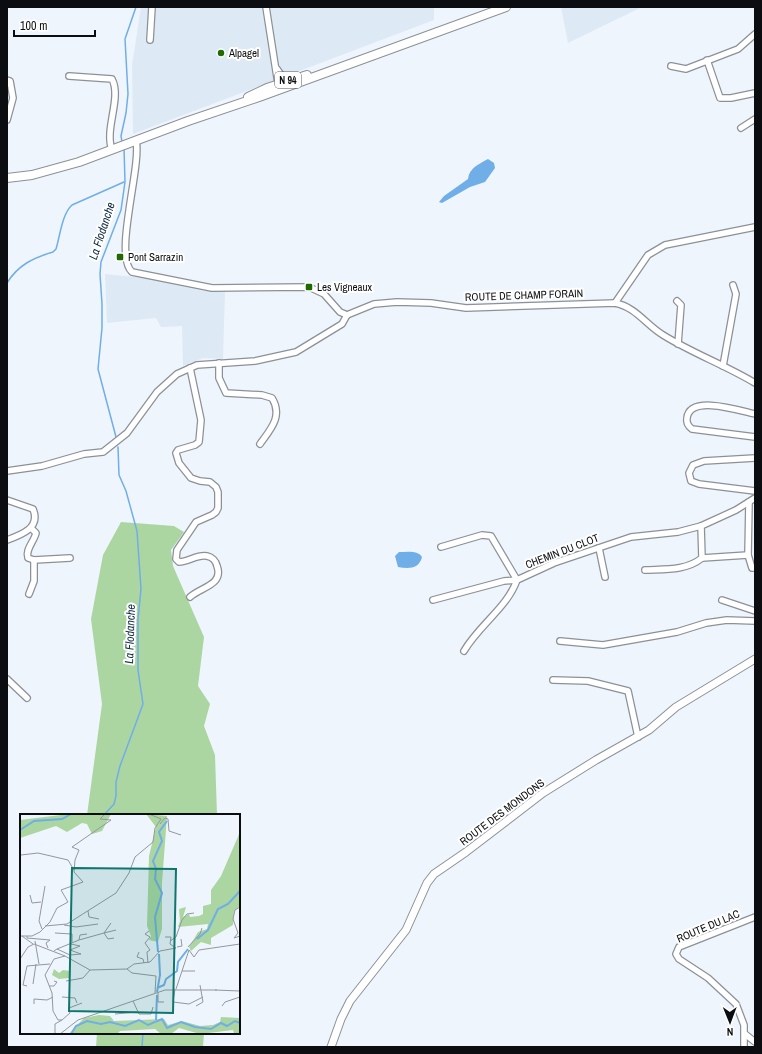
<svg xmlns="http://www.w3.org/2000/svg" width="762" height="1054" viewBox="0 0 762 1054" font-family="'Archivo Narrow',sans-serif">
	<rect width="100%" height="100%" fill="#eff5fd"/>
	<g fill="#dee9f6">
		<path d="M141,7H434V20L133,134L132,65Z"/>
		<path d="M561,7H642L568,43Z"/>
		<path d="M105,274L144,278L204,291L225,292L223,359L203,358L183,366L182,326L161,327L156,318L107,323Z"/>
	</g>
	<g fill="#abd6a1">
		<path d="M121,522L174,526L184,532L171,550L173,566L204,637L198,686L210,704L204,726L215,755L217,815H87L102,704L91,619L103,555Z"/>
		<path d="M97,1033H204L203,1047H96Z"/>
	</g>
	<g fill="#70aee8">
		<path d="M488,159L494,163L495,168L485,182L470,187L442,203L439,202L444,196L468,179C469,168 479,164 488,159Z"/>
		<path d="M399,552C407,552 418,550 422,557C419,569 409,569 398,567L395,556Z"/>
	</g>
	<g fill="none" stroke-linecap="round" stroke-linejoin="round">
		<g stroke="#70aee8" stroke-width="1.5">
			<path d="M122,142L121,136L126,113L128,94L125,39L136,7"/>
			<path d="M7,283C18,265 33,258 53,252L56,249C60,236 62,214 72,205L124,182"/>
			<path d="M116,437L98,369L102,328V304L100,274L101,262L121,210L125,182L124,148"/>
			<path d="M104,815L114,804L116,796V782L120,766L143,704L138,670V619L141,589L137,531L126,491L119,475L118,447"/>
			<path d="M142,1047L143,1033"/>
		</g>
		<g stroke="#8c9198" stroke-width="8">
			<g id="minor">
				<path d="M266,7L278,84L282,86"/>
				<path d="M150,40L152,7"/>
				<path d="M707,60L720,98H731L755,93"/>
				<path d="M671,66L686,69L738,49L755,34"/>
				<path d="M277,69L282,76L292,79"/>
				<path d="M69,76L112,79C122,98 104,129 112,150"/>
				<path d="M7,80L10,81L13,98L7,120"/>
				<path d="M741,128L755,119"/>
				<path d="M136,140C142,166 113,255 132,272L212,288L309,287L324,294L340,312L347,315L374,304L397,302L431,303L466,308L615,303C636,307 646,325 663,335C692,353 725,365 755,383"/>
				<path d="M677,301L681,305L678,344"/>
				<path d="M615,303L648,255L665,245L755,227"/>
				<path d="M219,363V378L226,393L262,395L272,398C283,416 271,429 260,444"/>
				<path d="M723,366L736,294L733,285"/>
				<path d="M755,414C741,411 690,394 687,418C686,423 688,426 692,429L755,437"/>
				<path d="M755,458L704,461L693,465L689,473L691,481L699,484L755,491"/>
				<path d="M7,471L42,466L84,454L103,452L127,433L157,392L177,374L197,365L255,361L296,352L342,324L347,315"/>
				<path d="M7,500L33,509C41,528 21,535 7,540"/>
				<path d="M749,502L748,555L752,568H755"/>
				<path d="M31,528L36,533C34,542 25,549 28,558L34,560L70,558"/>
				<path d="M599,548L605,577"/>
				<path d="M702,558L748,555"/>
				<path d="M645,570C664,569 686,571 702,558L701,526L736,510L755,498"/>
				<path d="M29,594L34,581V560"/>
				<path d="M190,597C201,587 224,585 217,566C216,561 212,557 207,556C197,554 189,562 179,562L176,559L177,550L196,522L212,515L216,512L218,508V492L216,487L210,482L200,481L191,478L179,463L176,453L178,450L195,445L199,442L201,420L190,368"/>
				<path d="M433,600L504,581L517,580L491,536L482,535L441,547"/>
				<path d="M722,600L755,611"/>
				<path d="M560,641L603,645L677,632L706,623L727,620L755,621"/>
				<path d="M464,651C479,625 507,608 517,580L554,563L631,537L678,532L701,526"/>
				<path d="M7,679L27,698"/>
				<path d="M553,680L588,681L628,691L638,737"/>
				<path d="M745,1034L755,1042"/>
				<path d="M744,1047V1025L736,1004L708,978L679,959L676,954L679,947L755,917"/>
			</g>
		</g>
		<g stroke="#8c9198" stroke-width="9">
			<path id="tertiary" d="M331,1047L341,1019L350,1001L406,930L427,883L434,874L466,852L543,793L596,760L649,730L676,707L755,659"/>
		</g>
		<g stroke="#8c9198" stroke-width="10">
			<g id="primary">
				<path d="M248,97L267,88L307,75"/>
				<path d="M7,178L32,175L79,162L188,121L259,97L506,7"/>
			</g>
		</g>
		<use href="#minor" stroke="#fff" stroke-width="5.5"/>
		<use href="#tertiary" stroke="#fff" stroke-width="7"/>
		<use href="#primary" stroke="#fff" stroke-width="8"/>
	</g>
	<g fill="#216901" stroke="#fff" stroke-width="1.5">
		<circle cx="221" cy="53" r="4"/>
		<rect x="116" y="253" width="8" height="8" rx="2"/>
		<rect x="305" y="283" width="8" height="8" rx="2"/>
	</g>
	<g text-anchor="middle" dominant-baseline="central" stroke-width="4" stroke-linejoin="round" paint-order="stroke">
		<rect fill="#fff" stroke="#545658" stroke-width="1" x="275" y="72" width="26" height="16" rx="3"/>
		<g font-size="10" font-weight="bold" fill="#0b0d10">
			<text x="288" y="80">N 94</text>
		</g>
		<g font-size="11" fill="#0b0d10" stroke="#fff" text-anchor="start">
			<text x="229" y="53">Alpagel</text>
			<text x="128" y="257">Pont Sarrazin</text>
			<text x="317" y="287">Les Vigneaux</text>
		</g>
		<g font-size="11" fill="#0b0d10" stroke="#fff">
			<text transform="translate(524 295) rotate(-2)">ROUTE DE CHAMP FORAIN</text>
			<text transform="translate(562 551) rotate(-21)">CHEMIN DU CLOT</text>
			<text transform="translate(502 812) rotate(-37)">ROUTE DES MONDONS</text>
			<text transform="translate(708 926) rotate(-23)">ROUTE DU LAC</text>
		</g>
		<g font-size="12" font-style="italic" fill="#102b42" stroke="#fff">
			<text transform="translate(102 231) rotate(-72)">La Flodanche</text>
			<text transform="translate(130 634) rotate(-88)">La Flodanche</text>
		</g>
	</g>
	<g transform="translate(20 814)">
		<rect width="220" height="220" fill="#eff5fd"/>
		<path d="M49,0H91L82,17L72,20L67,10L62,9L47,18L36,12L0,24V6ZM126,0L147,2L142,69V115L138,128L129,126L131,122L127,112L129,42L136,13ZM220,18V92L214,97L213,111L191,124V131L181,128L171,137L169,133L174,125L178,118L187,115L188,110L158,113L160,107L159,95L166,93L163,103L169,100L170,103L179,102L183,100V92L191,90V76L201,62ZM34,155L39,159L43,156L50,157L49,164L39,165L32,161ZM79,201L90,202L94,207L144,205L148,211L162,207L180,212L193,211L200,208L201,203L220,204V219H214L213,216L180,220L159,214L151,220H141L135,215L100,217L97,220H49L64,204Z" fill="#abd6a1"/>
		<path fill="none" stroke="#70aee8" stroke-width="2" d="M0,16L14,7L42,5L51,0M177,125L188,116L198,95L208,90L220,77M138,138L135,103L142,79L135,65L136,55L133,47L142,27L139,18L147,7M137,174L144,171L146,165L157,157L158,148L168,135M137,178L140,161L139,140M136,206L137,181M51,220L56,212L67,207L81,210L90,208L105,212L119,206L128,211L142,205L147,214L161,208L175,213L191,215L201,209L207,212L215,207L220,209"/>
		<path fill="none" stroke="#94989e" stroke-width="1" d="M140,10L145,4L148,5L149,17L161,21M1,41L18,39L48,46L54,56M10,81L12,89L21,88M220,93L215,96L213,105L218,119L214,124L220,122M68,97L69,103L79,105M44,111L56,113L78,110M25,112L47,110L96,79L109,59L115,43L133,28L135,14L141,5L129,0M22,115L19,107L25,72M35,119L52,120V128M0,122H12L20,118L30,108L37,94L48,88L41,76L63,68L54,58L55,46L59,36L52,33L91,6L80,5L85,0M2,122L13,130M7,122V124L30,126L26,129L28,134M94,124L88,125L84,119L96,116M59,126L84,119L91,109M15,127L19,150M150,127L156,123L162,106L167,100L174,99M157,133L162,132L161,125M168,133L180,120L182,114M37,135L59,126L60,121L67,120M34,137L37,135L50,141M119,138L117,143L123,145L124,149M50,141L61,140L50,136L60,132L51,130M45,142L70,156L107,155L112,159L136,162L135,179M0,145L8,133L14,130L45,142M128,149L127,138L130,136L125,129L130,123L125,120L129,117M107,155L114,150L130,148L140,137L156,134L150,130L151,123H145M162,157H175M46,167L63,164L70,156M13,170L16,150M7,172L3,171L7,152L30,150M29,172H34L37,168L34,167M155,175L153,188L169,190L183,183M156,175L169,136L174,143L179,136L220,130M195,176L220,177M138,179V188H144M42,183L55,184L57,189M113,187L119,200H131L133,193M14,190V185L27,186L33,183M176,192L183,188L180,171M202,192L205,188L220,183M95,200L117,198M42,206L50,199L49,194L62,189M35,220V210L42,206H38L33,197L32,179L25,161L34,145L45,142M40,220L58,206L145,176H197"/>
		<path fill="#0f766e" fill-opacity="0.15" stroke="#0f766e" stroke-width="2" d="M52,54L156,55L153,199L49,197Z"/>
		<rect width="220" height="220" fill="none" stroke="#0b0d10" stroke-width="2"/>
	</g>
	<rect width="762" height="1054" fill="none" stroke="#0b0d10" stroke-width="16"/>
	<g transform="translate(730 1022) rotate(179)" stroke="#ffffff" stroke-width="3" paint-order="stroke">
	<path d="M0-3L7 15L0 10L-7 15Z" fill="#0b0d10"/>
	<text y="-6" font-size="11" font-weight="bold" text-anchor="middle" fill="#0b0d10">N</text>
	</g>
	<path d="M14 30v6h81v-6" fill="none" stroke="#0b0d10" stroke-width="2"/>
	<text x="20" y="30" font-size="12" fill="#0b0d10" stroke="#ffffff" stroke-width="3" paint-order="stroke">100 m</text>
</svg>
